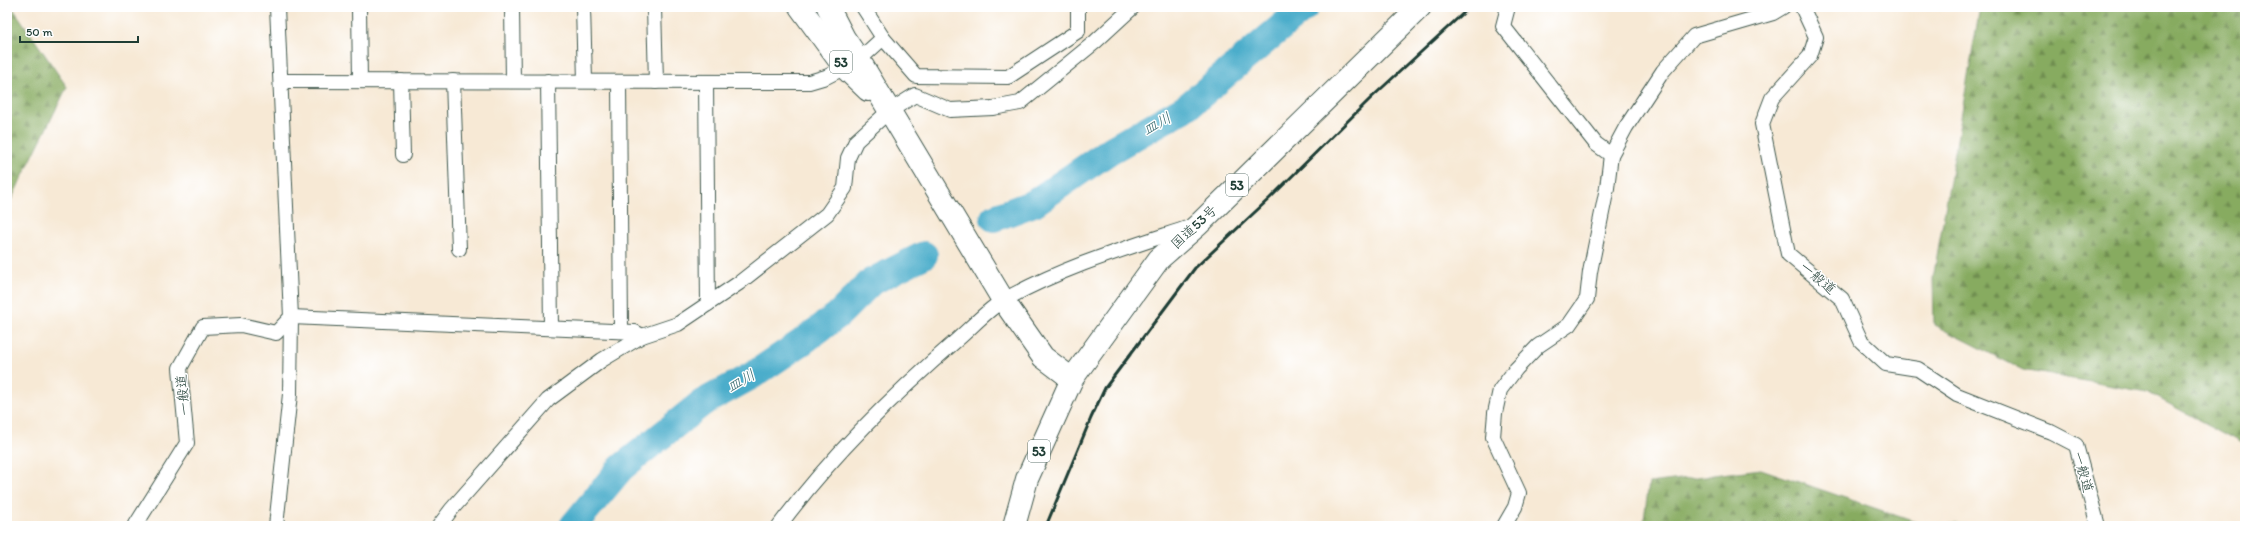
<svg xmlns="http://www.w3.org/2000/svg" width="2252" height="533" viewBox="0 0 2252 533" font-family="Itim,'Klee One',sans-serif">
	<defs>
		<pattern id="forest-firs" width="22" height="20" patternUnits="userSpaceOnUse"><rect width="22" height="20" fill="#87ab60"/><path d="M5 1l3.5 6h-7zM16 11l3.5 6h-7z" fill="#6e8c50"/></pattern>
	</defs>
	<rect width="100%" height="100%" fill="#fff"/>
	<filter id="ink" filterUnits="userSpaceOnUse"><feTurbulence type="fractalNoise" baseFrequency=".025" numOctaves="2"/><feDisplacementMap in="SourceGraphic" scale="8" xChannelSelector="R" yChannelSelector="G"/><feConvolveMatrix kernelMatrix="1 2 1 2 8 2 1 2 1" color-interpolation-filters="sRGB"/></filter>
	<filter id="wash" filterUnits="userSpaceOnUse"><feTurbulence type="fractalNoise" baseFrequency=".012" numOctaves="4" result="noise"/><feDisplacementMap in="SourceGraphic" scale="16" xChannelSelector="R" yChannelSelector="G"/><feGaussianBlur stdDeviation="0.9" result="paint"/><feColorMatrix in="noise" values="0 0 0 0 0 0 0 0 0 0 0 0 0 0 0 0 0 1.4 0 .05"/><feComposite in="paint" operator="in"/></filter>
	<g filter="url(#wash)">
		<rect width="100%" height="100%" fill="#f7e9d5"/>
		<g fill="url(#forest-firs)" stroke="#53744a">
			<path d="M7,7H12L67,87L7,208Z"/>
			<path d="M1980,7H2245V445L2147,392L2023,370L1934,325L1933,279Z"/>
			<path d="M1761,469L1918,523L2014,526H1643L1649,483Z"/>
		</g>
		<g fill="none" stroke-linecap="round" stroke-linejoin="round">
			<g stroke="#4cadcb" stroke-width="28">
				<path d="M994,218L1034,203L1111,150L1188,106L1305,7"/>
				<path d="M573,526L621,468L702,403L753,375L802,342L838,315L871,282L924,255"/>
			</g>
		</g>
	</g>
	<g filter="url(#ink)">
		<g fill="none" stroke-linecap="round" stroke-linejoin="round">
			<g stroke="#3f574c" stroke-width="16">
				<g id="street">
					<path d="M359,7L360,81"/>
					<path d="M512,7L513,81"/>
					<path d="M583,7L585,81"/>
					<path d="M654,7L656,82"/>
					<path d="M863,7L883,38"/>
					<path d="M1508,7L1503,26L1596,144L1611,155"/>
					<path d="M1802,7L1816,37L1810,56L1772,98L1762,124L1788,254L1842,299L1861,341L1886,364L1918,369L1957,395L2051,432L2076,445L2098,526"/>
					<path d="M281,81L809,82L826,77L859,60L883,38L916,76L1008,77L1078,31V7"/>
					<path d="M401,81L403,155"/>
					<path d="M453,81L459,249"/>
					<path d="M548,81L551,328"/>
					<path d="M619,82L621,331"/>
					<path d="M706,82L708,304"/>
					<path d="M135,526L187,443L180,368L203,327L241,325L276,333L291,317L635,332L642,336"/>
					<path d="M276,526L290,394L291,317L277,7"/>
					<path d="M439,526L451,510L548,400L602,360L642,336L678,324L739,283L827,214L845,188L848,158L856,141L888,112L915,95L950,110L993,108L1020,103L1095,42L1133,7"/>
					<path d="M779,526C830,457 893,395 958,339C973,326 988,309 1004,300C1063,267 1127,248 1190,227"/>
					<path d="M1504,526L1515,507L1519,493L1493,437L1495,413L1500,390L1516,369L1538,346L1569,325L1587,299L1590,272L1607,188L1611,155L1626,127L1663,71L1694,36L1773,13L1783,7"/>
				</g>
			</g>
			<g stroke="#3f574c" stroke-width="24">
				<g id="highway">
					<path d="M800,7L844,67L868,90"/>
					<path d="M828,7L844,38L859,60L1003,300L1043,357L1072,379"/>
					<path d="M1014,526L1027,479L1072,379L1159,259L1198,225L1420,7"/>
				</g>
			</g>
			<use href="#street" stroke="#fff" stroke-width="14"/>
			<use href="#highway" stroke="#fff" stroke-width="22"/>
			<path stroke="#1f3d34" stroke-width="3" d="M1046,526L1091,418L1105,388L1195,268L1270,198L1371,98L1470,7"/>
		</g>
	</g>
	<g text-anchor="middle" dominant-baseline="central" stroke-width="3" stroke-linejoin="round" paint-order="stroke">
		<g fill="#fff" stroke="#627771" stroke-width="1">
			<rect x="830" y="51" width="22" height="22" rx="3"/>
			<rect x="1226" y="174" width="22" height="22" rx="3"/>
			<rect x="1028" y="440" width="22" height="22" rx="3"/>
		</g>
		<g font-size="13" font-weight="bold" fill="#1f3d34">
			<text x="841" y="62">53</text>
			<text x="1237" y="185">53</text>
			<text x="1039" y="451">53</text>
		</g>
		<g font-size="14" fill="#1f3d34" stroke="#fff">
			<text transform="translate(1194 227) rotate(-43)">国道53号</text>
			<text transform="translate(1818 278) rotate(40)">一般道</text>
			<text transform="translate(183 395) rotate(-95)">一般道</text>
			<text transform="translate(2083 472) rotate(74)">一般道</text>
		</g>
		<g font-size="15" font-style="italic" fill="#2f6469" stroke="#fff">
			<text transform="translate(1157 124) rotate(-30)">皿川</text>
			<text transform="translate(741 381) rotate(-30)">皿川</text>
		</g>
	</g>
	<rect width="2252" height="533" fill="none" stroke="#fff" stroke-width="24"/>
	<path d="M20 36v6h118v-6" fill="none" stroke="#1f3d34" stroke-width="2"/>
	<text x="26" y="36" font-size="12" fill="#1f3d34" stroke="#ffffff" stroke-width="3" paint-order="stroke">50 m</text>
</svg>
